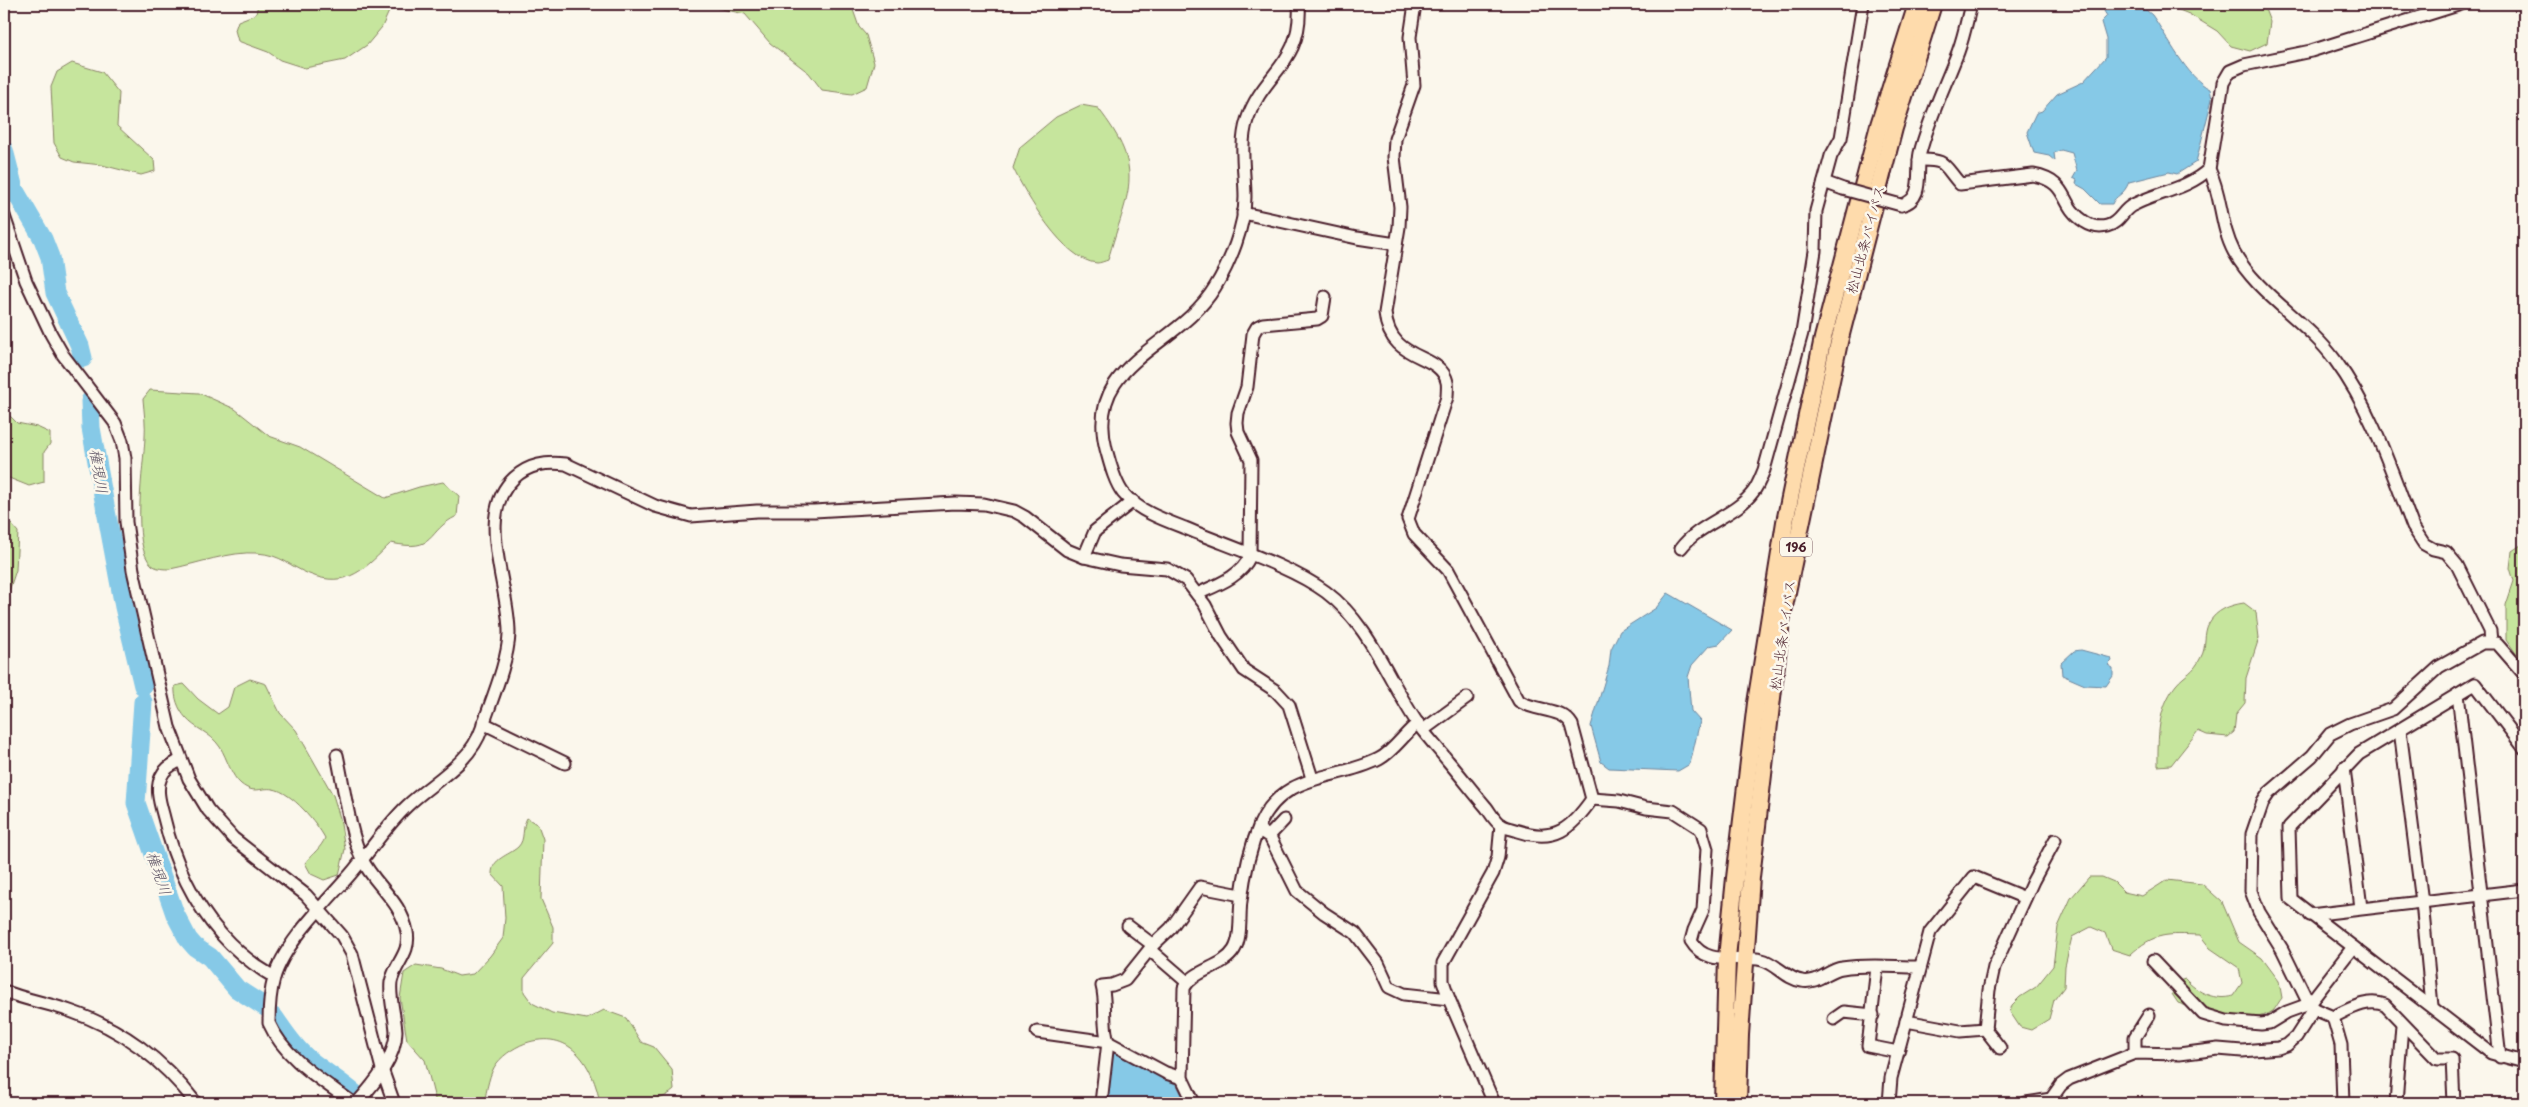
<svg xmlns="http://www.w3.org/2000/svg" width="2528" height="1107" viewBox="0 0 2528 1107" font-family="'Playpen Sans','Klee One',sans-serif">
	<rect width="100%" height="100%" fill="#fbf7ec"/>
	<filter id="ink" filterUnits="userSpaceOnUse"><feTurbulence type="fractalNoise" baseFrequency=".02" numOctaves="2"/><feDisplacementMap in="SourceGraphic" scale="10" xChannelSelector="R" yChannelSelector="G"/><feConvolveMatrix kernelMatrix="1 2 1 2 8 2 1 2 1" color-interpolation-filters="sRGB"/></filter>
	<g filter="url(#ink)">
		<g fill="#c6e59d" stroke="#888264">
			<path d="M258,4H411L391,7L382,27L367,45L345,60L305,68L280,60L268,52L238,41L235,30L238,21L256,14Z"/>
			<path d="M714,4H851L859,27L866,35L874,63L867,87L852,94L822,90L809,73L770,43L745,14L717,8Z"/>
			<path d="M2164,4H2263L2270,22L2267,43L2250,51L2231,46L2217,31L2189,14Z"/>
			<path d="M72,63L102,72L119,93L117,126L154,160L155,171L141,175L102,165L74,162L62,157L54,143L51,87L57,72Z"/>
			<path d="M1081,105L1098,108C1148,172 1127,191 1108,260C1105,261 1100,263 1097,263C1064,261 1026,195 1013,168L1020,147L1056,117Z"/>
			<path d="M150,390L199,393L235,409L269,436L300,447L385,498L419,487L443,482L459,496L457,516C425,531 438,553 391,543C366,567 348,590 309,574C289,566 282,555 257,553C231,551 196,564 170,569C164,569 157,569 152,565C130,546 144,466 145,437C146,425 144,412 143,399Z"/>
			<path d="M4,410L17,423L37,427L50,433V444L44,452V482L29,486L4,476Z"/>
			<path d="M4,516L18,532L16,570L4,606Z"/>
			<path d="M2524,543V665L2506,639V605L2514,581L2510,568L2512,551Z"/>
			<path d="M2244,603L2256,612L2259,638L2246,678L2245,703L2236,714L2234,732L2228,737L2207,735L2198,731L2171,765L2158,766C2158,738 2157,709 2176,685C2186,673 2193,674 2201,657C2207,647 2203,633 2209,623C2216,610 2230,605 2244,603Z"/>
			<path d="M250,679L266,684L280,713L296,730L333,795L340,818L345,849L339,875L324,880L311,874L305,863C312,854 321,848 325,838C317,823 292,792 273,789C260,787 255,795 241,784C231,776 227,758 220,747C210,732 195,729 186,718C178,709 174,697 175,686L184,684L198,699L218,714L228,707L234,687Z"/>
			<path d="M527,818L538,825L543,839L541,899L553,927V943L524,978V992L532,1003L552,1013L587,1019L604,1010L626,1018L641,1042L654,1047L672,1069L674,1090C655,1107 625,1103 600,1103C593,1066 572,1030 529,1042C518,1045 504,1054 497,1063C489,1073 487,1090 484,1103H436L425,1060L407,1040L400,998L404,973L416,965L441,969L459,976L473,974L490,956L503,938L505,918L503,886L492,874C492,858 508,856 518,847C526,839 521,828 527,818Z"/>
			<path d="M2089,877H2102L2114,882L2124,892L2142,896L2167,880L2202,884L2222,902L2239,942L2262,958L2279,981L2282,998C2279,1001 2276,1008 2273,1011C2251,1027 2201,1011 2178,1003L2172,994L2176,982L2185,979C2198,993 2215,1001 2233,996L2242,983L2239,968L2210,948L2200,935C2168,934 2154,932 2130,955L2111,949L2105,933L2091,927L2072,937L2065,966L2064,987L2054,1000L2049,1019L2031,1030L2020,1027L2010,1012L2012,1005L2020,997L2036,987L2053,966L2058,927L2071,898Z"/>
		</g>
		<g fill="#86c9e7" stroke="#6e859c">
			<path d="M2111,4L2146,10L2152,15C2167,36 2187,78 2210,89L2212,99L2196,162L2177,174L2169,172L2129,182C2123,197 2116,194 2112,204H2100L2085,189L2076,184L2077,180L2073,178L2077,171L2072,153L2061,150L2054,153L2055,161L2049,156L2034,153L2027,132L2036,113L2042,111L2057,94L2083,82L2106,57V39L2101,22L2107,16L2104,11Z"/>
			<path d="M1668,593L1732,630L1719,644L1709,646L1692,665L1688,677L1691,711L1700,721L1690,764L1678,771L1609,768L1601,762L1591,726L1609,666L1611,649L1620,631L1656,608Z"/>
			<path d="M2081,650L2111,658L2112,661L2108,665L2113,668V676L2106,686L2085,685L2062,675L2061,663L2074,651Z"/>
			<path d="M1116,1052L1177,1085L1186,1103H1107L1111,1053Z"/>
		</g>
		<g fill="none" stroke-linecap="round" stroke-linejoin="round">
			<g stroke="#86c9e7" stroke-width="19">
				<path d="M4,150L14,189L43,239L50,257L55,293L80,346L83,358"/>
				<path d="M90,401L91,428L101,484L124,607L143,686"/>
				<path d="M143,702L136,803L175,914L188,939L195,947L210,957L237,989L265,1007"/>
				<path d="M274,1017C284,1031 293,1046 306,1057C325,1073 348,1085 365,1103"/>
			</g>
			<g stroke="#4a1f2b" stroke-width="15">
				<g id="minor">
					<path d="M1299,4C1303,64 1263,72 1247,120C1239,145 1245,172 1245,197C1245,226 1230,263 1215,287C1178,349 1084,361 1106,449C1110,463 1114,481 1123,493C1138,511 1164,520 1185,528C1227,546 1291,566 1326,592C1370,625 1388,680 1418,724C1427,737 1438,748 1448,761C1461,776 1473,792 1486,807C1490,812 1495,822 1501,825C1505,828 1513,829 1518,831C1555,843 1571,829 1592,799"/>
					<path d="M1415,4L1410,37L1414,85L1395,139L1394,157L1400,207L1399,227L1385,313C1390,364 1440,351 1447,382C1448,386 1447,393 1447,397L1408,519L1414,534L1448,570L1519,701C1536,712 1562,707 1572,725L1592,799"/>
					<path d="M2461,4L2311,51L2244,65L2230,71L2223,83L2209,169C2222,195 2220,226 2234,252C2258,295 2306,320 2335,360C2372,410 2391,470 2413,527L2424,544L2433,549L2446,552L2457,565L2490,631L2491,642"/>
					<path d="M1919,160C1947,159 1943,165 1960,184L2033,175C2071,182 2058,205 2085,222C2091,226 2099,228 2107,226C2120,223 2122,210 2133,205C2158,192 2188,189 2209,169"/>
					<path d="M1824,182L1843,189"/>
					<path d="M1901,205C1925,200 1916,172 1920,153C1929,118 1945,86 1958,52C1964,36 1967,20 1971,4"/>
					<path d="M1243,213L1357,238L1396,244"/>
					<path d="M4,216L26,281L51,334L63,355L115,423L122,441L125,458L126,522L133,570L169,727L189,779L208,810L233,838L306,895L342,936L352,954L382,1069L394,1103"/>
					<path d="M1681,548C1700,523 1735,516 1753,492C1758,486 1761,477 1764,470L1802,333L1815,251L1816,211L1831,156L1841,138L1863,4"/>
					<path d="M1084,557L1095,531L1133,501"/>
					<path d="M1197,594C1217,585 1241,577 1250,556L1251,460L1238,432L1237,423L1238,413L1247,387L1253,334L1257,327L1263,324L1317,319L1322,316L1325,297"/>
					<path d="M2458,694L2500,1057"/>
					<path d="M483,723L565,763"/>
					<path d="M1423,730L1467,698"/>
					<path d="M2400,730L2422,902L2432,1006"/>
					<path d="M2524,748L2475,684L2359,754L2289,827L2291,899L2491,1053L2524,1062"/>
					<path d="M337,755C344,786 349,831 362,859C374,885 401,900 407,932C411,953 395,963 391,982C389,998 395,1015 396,1031C396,1058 374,1084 357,1103"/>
					<path d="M180,760C172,765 165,768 161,777C155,790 161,806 164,818C174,861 191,900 221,934C236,951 255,966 274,977"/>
					<path d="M2344,768L2361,908"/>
					<path d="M1592,799L1619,801L1646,808L1673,811L1701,829L1707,849L1703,910L1694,930L1691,941C1707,968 1737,954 1762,960C1776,963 1786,979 1802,981C1818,984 1828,970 1842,968C1866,964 1894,967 1919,967"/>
					<path d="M1259,830L1270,837L1297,891L1324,913L1355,933L1378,963L1389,987L1404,994L1449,999"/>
					<path d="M1269,836L1284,820"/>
					<path d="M2310,915L2524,890"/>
					<path d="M1128,926L1153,945"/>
					<path d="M1150,950L1187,982"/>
					<path d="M2153,961L2203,1014L2226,1021L2261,1024L2269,1023L2287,1012L2309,1004L2353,947"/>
					<path d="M1877,967L1868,1046L1898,1052"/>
					<path d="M4,991C25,1000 48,1003 70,1011C123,1029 162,1059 196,1103"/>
					<path d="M2333,1017C2350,1009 2367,998 2385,1005L2437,1059H2452L2454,1103"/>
					<path d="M1834,1019L1844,1012L1873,1015"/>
					<path d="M1906,1021L1960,1031L1985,1029L2000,1048"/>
					<path d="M1985,1029L1989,990L1994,967L2033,881L2055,840"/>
					<path d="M1037,1032L1108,1042L1166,1073L1182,1078"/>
					<path d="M2135,1053V1037L2149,1015"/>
					<path d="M353,1103C322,1080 285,1059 269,1023C269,1008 270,992 274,978C285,941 329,900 354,870C372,848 387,825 407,806C433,781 470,764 482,728C491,701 508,662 509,634C510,587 474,515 514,478C529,464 546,462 566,464L655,506L691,516L757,511H814L955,503L984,504L1014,511L1025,517L1067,550L1084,557L1120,565L1167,569L1186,580L1205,605L1221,636L1244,670L1276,691L1289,705L1312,778"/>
					<path d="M1101,1103L1108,1042C1102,1024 1107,1004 1102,986L1112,985L1125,980L1153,945L1171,928L1200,887L1241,895"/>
					<path d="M1194,1103L1182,1078L1184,988C1194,969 1223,968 1234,950C1242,937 1239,916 1241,901C1244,876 1250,848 1260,824C1284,771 1336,781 1379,759C1393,752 1405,733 1418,723"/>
					<path d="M1494,1103L1449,999L1443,981V963L1493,873L1498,857L1501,825"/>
					<path d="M1889,1103L1891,1078L1930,932L1974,877L2025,898"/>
					<path d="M2026,1103L2051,1099L2061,1085L2069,1079L2135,1053L2179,1054L2218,1049L2242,1051L2278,1048L2287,1045L2296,1037L2314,1009"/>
					<path d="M2343,1103L2341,1045L2333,1017L2314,1009L2309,1004L2282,949L2259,912L2251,891L2252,834L2263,802L2269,793L2312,756L2330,734L2350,724L2393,709L2439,667L2482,643H2497L2524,674"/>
					<path d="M2396,1103L2402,1025"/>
				</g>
			</g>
			<g stroke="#4a1f2b" stroke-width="20">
				<g id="highway">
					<path d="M1723,1103L1727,958L1735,878L1756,703L1785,522L1823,338L1879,125L1917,4"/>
					<path d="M1738,1103L1740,1035L1751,877L1781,621L1839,342L1894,128L1933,4"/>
				</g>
			</g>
			<use href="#minor" stroke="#fbf7ec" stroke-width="11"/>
			<use href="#highway" stroke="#fedbac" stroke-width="16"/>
			<g stroke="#4a1f2b" stroke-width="15" stroke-linecap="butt">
				<path id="minor-bridge" d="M1843,189L1901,205"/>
			</g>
			<use href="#minor-bridge" stroke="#fbf7ec" stroke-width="11"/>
		</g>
	</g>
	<g text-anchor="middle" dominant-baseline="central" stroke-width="5" stroke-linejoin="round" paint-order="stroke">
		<rect fill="#fbf7ec" stroke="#7f6065" stroke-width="1" x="1780" y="537.5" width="32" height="19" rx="4"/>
		<g font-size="12" font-weight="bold" fill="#4a1f2b">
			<text x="1796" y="547">196</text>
		</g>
		<g font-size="14" fill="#4a1f2b" stroke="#fbf7ec">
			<text transform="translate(1865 239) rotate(-75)">松山北条バイパス</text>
			<text transform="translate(1782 635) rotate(-82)">松山北条バイパス</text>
		</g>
		<g font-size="15" font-style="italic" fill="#5c5263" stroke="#fbf7ec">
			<text transform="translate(100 471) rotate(81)">権現川</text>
			<text transform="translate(160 873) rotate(71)">権現川</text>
		</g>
	</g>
	<rect width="2528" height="1107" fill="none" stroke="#fbf7ec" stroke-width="20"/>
	<rect x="10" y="10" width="2508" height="1087" fill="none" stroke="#4a1f2b" stroke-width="2" filter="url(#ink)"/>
</svg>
